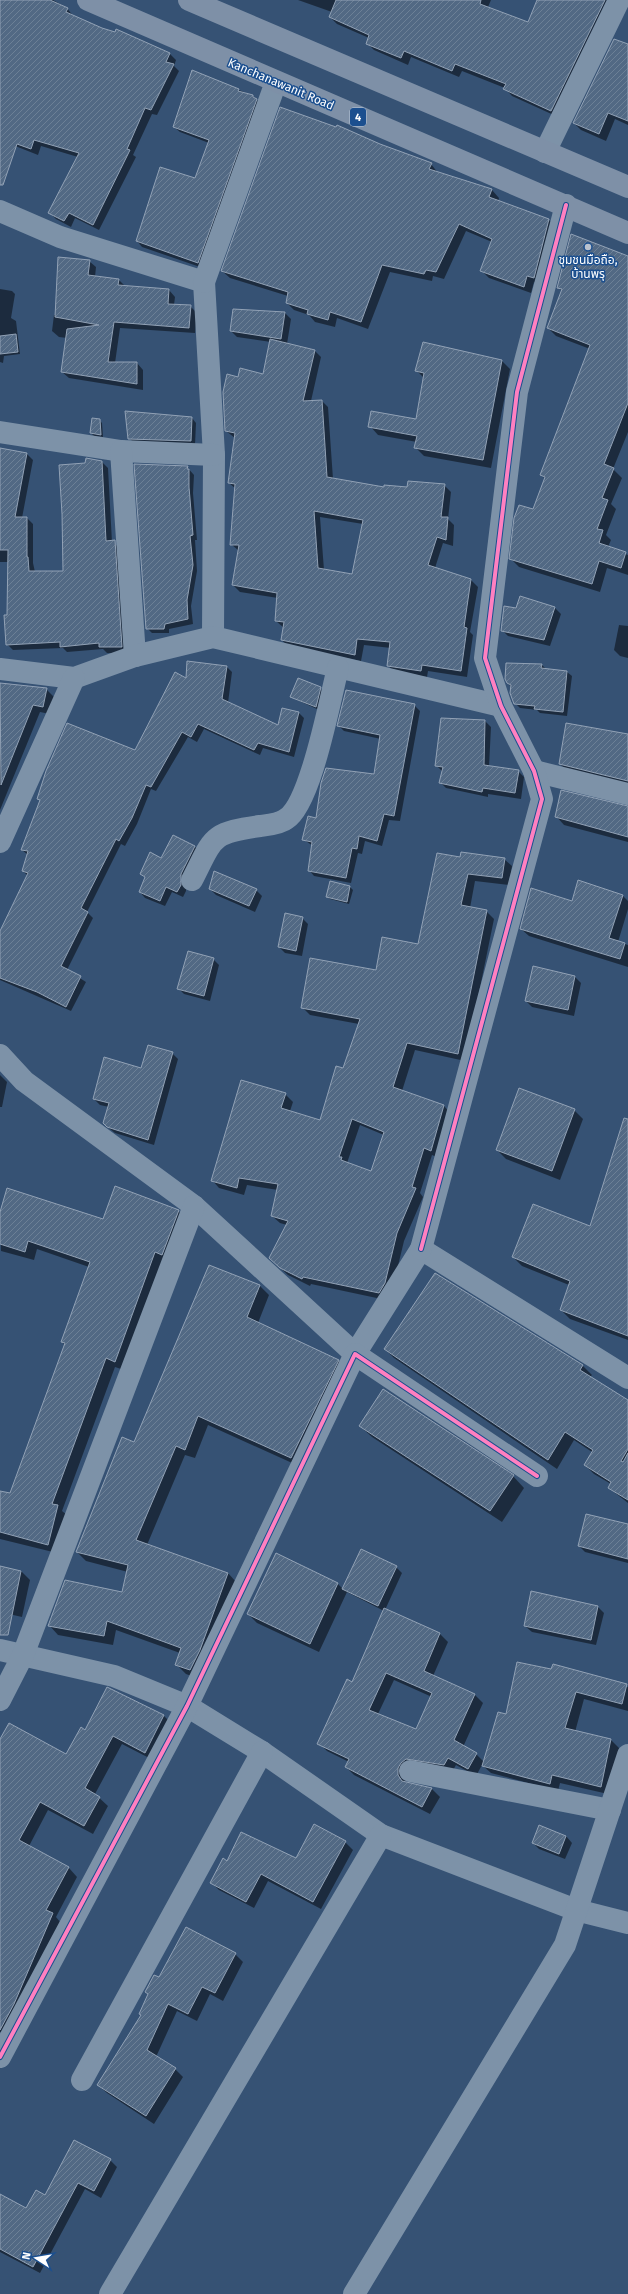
<svg xmlns="http://www.w3.org/2000/svg" width="628" height="2294" viewBox="0 0 628 2294" font-family="'Fira Sans','Noto Sans Thai',sans-serif">
	<defs>
		<pattern id="building-hatch" width="6" height="6" patternUnits="userSpaceOnUse"><rect width="6" height="6" fill="#526984"/><path d="M-1 1l2-2M0 6l6-6M5 7l2-2" fill="none" stroke="#6c8096"/></pattern>
	</defs>
	<rect width="100%" height="100%" fill="#365274"/>
	<g fill="#0007" fill-rule="evenodd">
		<path d="M0,0H53L67,8L73,16L101,29L145,42L170,54L176,60L174,66L179,71L157,115L152,114L133,155L136,157L99,230L75,218L71,227L56,219L50,213L78,157L41,146L38,155L0,140Z"/>
		<path d="M298,0H491L488,7L528,23L539,0H613L558,117L512,96L505,88L462,71L459,77L411,57L408,65L374,50L367,43L369,38L337,24L330,17L332,12Z"/>
		<path d="M628,45V125L615,119L606,141L581,130L574,123Z"/>
		<path d="M239,90L253,96L262,105L203,268L142,247L137,241L196,180L209,143L180,132L174,127Z"/>
		<path d="M380,145L431,164L438,173L492,190L499,198L498,201L549,220L556,227L541,285L534,282L531,293L489,278L482,271L492,242L466,231L444,279L433,276L432,281L390,272L368,329L337,318L335,327L315,322L309,315L294,310L287,303L288,296L230,278L222,271Z"/>
		<path d="M628,257V432L613,469L622,478L611,504L616,509L606,535L611,540L608,547L628,555V575L607,568L600,592L519,567L511,559L534,510L545,479L541,474L590,349L556,336L548,328L562,291L558,287Z"/>
		<path d="M89,261L96,267L95,277L119,280L125,286L169,290L175,297L174,305L190,306L197,313L195,333L120,328L115,363H137L143,370V390L69,378L62,372L67,338L59,337L52,331L54,315H57Z"/>
		<path d="M0,289L12,291L15,294L11,318L16,321L20,354L4,356L3,363L0,362Z"/>
		<path d="M234,310L285,313L291,319L287,344L314,350L321,357L311,401H322L328,407L333,479L385,488L444,485L451,492L448,519L454,525L453,546L443,543L435,568L471,580L478,587L470,632L473,635L467,677L428,671L427,677L394,672L388,665L391,648L364,645L361,661L288,647L282,640L284,628L276,621L278,598L240,592L233,585L239,551L231,544L236,489L229,483L235,438L226,431L239,378L264,375L271,342L237,337L231,331ZM320,517L363,524L353,576L324,570Z"/>
		<path d="M502,361L510,369L491,468L424,456L416,448L417,442L378,435L370,426L417,420L424,378L416,370Z"/>
		<path d="M192,418L196,423L195,445L134,443L129,438Z"/>
		<path d="M99,420L102,423L103,437L94,436L91,433Z"/>
		<path d="M0,449L27,454L33,460L22,518H27L33,524V563L35,572H64L102,462L108,468L112,542L120,548L128,653H107L103,649L67,652L63,648L13,650L7,644L9,562H0Z"/>
		<path d="M187,467L194,475L193,493L197,540H195L197,571L191,606L193,624L169,629V633H152L147,628Z"/>
		<path d="M521,597L555,608L561,614L550,646L508,636L502,630L517,609Z"/>
		<path d="M619,625L628,626V658L620,656L614,650Z"/>
		<path d="M507,664L542,665L546,669L567,672L572,676L567,716L540,713L537,710L520,708L515,703L511,687L508,683Z"/>
		<path d="M227,667L232,672L228,703L278,727L283,709L299,713L304,718L294,757L263,748L260,755L204,729L197,742L188,737L156,791L151,789L137,824L125,846L121,844L87,912L93,918L67,970L86,982L71,1011L0,980V934L28,876L23,871L28,855L22,850L41,801L38,798L135,751L187,680Z"/>
		<path d="M0,684L46,689L54,697L50,714L40,712L0,810Z"/>
		<path d="M320,688L323,691L319,710L291,697Z"/>
		<path d="M414,705L420,711L400,821L389,820L382,846L365,841L362,854L358,853L351,883L314,876L309,870L313,846L303,839L317,819L375,775L381,739L344,731L338,725Z"/>
		<path d="M485,721L491,727L489,767L518,771L524,777L521,799L488,794V797L446,788L441,783L442,771L436,765Z"/>
		<path d="M628,735V787L568,772L560,764Z"/>
		<path d="M628,807V842L564,825L556,816Z"/>
		<path d="M173,836L195,847L200,852L186,880V891L183,897L172,892L165,906L145,898L140,892L146,878L141,874L162,859Z"/>
		<path d="M461,858L504,859L512,866L509,885L475,881L470,908L486,911L494,919L465,1061L415,1050L402,1091L444,1106L451,1114L439,1158L432,1155L420,1193L423,1197L404,1241L392,1291L386,1300L311,1284L310,1286L288,1275L278,1266L287,1225L280,1223L272,1216L278,1190L247,1185L244,1195L219,1188L212,1180L285,1094L293,1102L290,1111L321,1121L344,1070L359,1024L310,1015L302,1007L377,971L418,945ZM360,1125L384,1135L372,1173L347,1163Z"/>
		<path d="M350,887L353,890L349,904L330,899L327,897Z"/>
		<path d="M210,889L256,890L262,896L255,912L216,895Z"/>
		<path d="M622,895L628,901V909L618,942L628,945V967L529,936L521,929L572,902Z"/>
		<path d="M302,918L308,924L302,956L285,953L279,947Z"/>
		<path d="M213,959L219,965L210,1001L184,994L178,988Z"/>
		<path d="M533,967L575,977L581,983L574,1016L532,1007L526,1001Z"/>
		<path d="M172,1053L178,1059L154,1145L115,1133L110,1129L104,1123L109,1107L100,1105L94,1099Z"/>
		<path d="M0,1075L7,1082L2,1107H0Z"/>
		<path d="M574,1110L583,1119L560,1180L506,1159L497,1150Z"/>
		<path d="M628,1118V1340L570,1319L561,1310L569,1285L522,1266L513,1257L590,1228L620,1136Z"/>
		<path d="M178,1211L188,1220L124,1370L115,1367L62,1511L67,1515L57,1553L0,1539V1492L10,1494L65,1345L62,1342L89,1267L37,1249L34,1260L1,1251L0,1215L104,1220Z"/>
		<path d="M436,1274L583,1366L592,1375L590,1377L628,1401V1503L609,1488L611,1484L594,1474L585,1465L592,1452L574,1440L557,1469L394,1358L385,1349Z"/>
		<path d="M260,1286L269,1295L258,1323L338,1360L347,1370L301,1467L208,1425L195,1458L185,1455L147,1545L228,1573L237,1583L200,1679L186,1674L176,1664L180,1653L116,1630L113,1645L58,1635L49,1625L123,1593L128,1572L86,1561L77,1552L135,1443Z"/>
		<path d="M360,1426L513,1476L524,1488L502,1522L372,1437Z"/>
		<path d="M628,1525V1563L585,1552L579,1546Z"/>
		<path d="M0,1567L21,1571L30,1580L22,1617L0,1612Z"/>
		<path d="M396,1567L402,1573L385,1610L440,1634L448,1642L433,1676L475,1695L483,1703L463,1747L476,1754L484,1762L507,1715L518,1663L628,1687V1711L584,1699L575,1732L611,1740L619,1748L608,1794L560,1783L558,1791L491,1773L482,1765L476,1776L456,1765L452,1772L405,1777L406,1783L432,1789L440,1797L430,1814L354,1775L346,1767L349,1762L327,1751L319,1743L353,1683L384,1611L347,1592L319,1652L257,1623L248,1614L338,1584L343,1589ZM394,1680L432,1697L416,1731L378,1714Z"/>
		<path d="M532,1592L598,1607L604,1613L596,1645L532,1632L525,1626Z"/>
		<path d="M107,1689L164,1716L172,1724L153,1760L122,1744L95,1794L108,1806L93,1834L48,1810L29,1846L69,1868L77,1877L56,1917L61,1923L10,2036L0,2032V1740L67,1755L86,1731Z"/>
		<path d="M566,1836L572,1843L565,1859L539,1849L533,1843Z"/>
		<path d="M345,1842L353,1850L321,1909L268,1881L254,1908L219,1890L212,1883L228,1862L296,1860Z"/>
		<path d="M235,1954L243,1962L223,2001L210,1994L197,2021L177,2011L156,2057L175,2069L183,2077L154,2124L107,2093L98,2085L142,2016L140,2014Z"/>
		<path d="M110,2160L117,2167L101,2198L85,2189L40,2273L0,2252V2195L27,2209Z"/>
	</g>
	<g fill="url(#building-hatch)" stroke="#92a2b6" fill-rule="evenodd">
		<path d="M0,0H50L68,8L66,12L102,28L115,32L116,29L170,53L166,62L174,64L151,110L145,108L127,149L130,150L93,225L69,213L64,221L48,213L79,153L34,140L31,149L17,144L3,185H0Z"/>
		<path d="M336,0H481L480,4L528,22L537,0H605L551,111L503,89L506,84L455,64L452,71L404,51L401,58L366,44L369,35L329,17Z"/>
		<path d="M614,39L628,44V121L608,113L599,134L573,123Z"/>
		<path d="M192,70L239,89L238,91L253,95V97L257,99L198,263L136,241L160,167L195,178L209,140L173,127Z"/>
		<path d="M280,107L336,127L337,125L380,144L432,163L429,169L492,189L489,197L549,219L534,278L527,276L524,287L480,271L492,239L459,224L436,272L426,270L424,274L382,265L361,322L330,312L328,320L307,314L308,310L286,303L288,292L221,271Z"/>
		<path d="M571,234L628,256V403L604,464L614,468L602,498L608,500L597,529L603,530L599,543L626,552L621,568L599,561L592,584L509,559L514,518L519,505L533,509L545,477L540,475L590,345L547,328L562,289L557,288Z"/>
		<path d="M58,257L90,260L88,275L119,279L118,285L169,289L168,304L191,305L189,328L114,322L108,362H137V384L61,372L67,329L99,325L55,317Z"/>
		<path d="M233,309L285,312L281,339L230,331Z"/>
		<path d="M16,334L18,352L0,354V336Z"/>
		<path d="M270,339L315,350L303,401L322,400L327,477L384,487V485L407,487L408,481L445,484L441,517H448L446,540L437,537L428,565L471,579L464,627L467,628L461,671L422,665L421,671L387,666L390,642L357,639L355,655L281,640L284,622L275,621L277,593L232,585L239,545H230L235,484L228,483L235,433L225,431L223,392L227,374L238,377L240,368L263,374ZM314,511L363,520L352,574L318,568Z"/>
		<path d="M423,342L502,360L483,460L414,448L417,436L368,427L371,411L416,419L424,373L415,371Z"/>
		<path d="M125,411L192,417L191,441L128,439Z"/>
		<path d="M92,418L100,419L101,435L90,433Z"/>
		<path d="M0,448L27,453L15,517H27V557H28L29,571H63L62,514L59,465L85,463L86,458L102,461L106,541L115,540L122,647H99V643L60,647V642L6,645L4,615H7L8,550H0Z"/>
		<path d="M134,464L188,466L187,469H189V487L193,535L190,536L193,565L187,600L188,619L165,624L164,629H146Z"/>
		<path d="M520,596L555,607L544,640L501,631L504,606L516,608Z"/>
		<path d="M187,661L227,666L222,699L278,725L282,708L299,712L289,752L258,743L254,750L198,724L191,737L182,732L151,787L146,785L132,818L119,841L116,839L81,908L88,912L61,966L81,976L66,1007L37,992L0,978V931L28,873L22,871L28,851L21,850L40,800L37,799L46,771L67,723L135,750L175,672L186,678Z"/>
		<path d="M506,663L542,664L541,668L567,671L563,712L534,709L535,706L514,704L510,693L511,685L507,683L505,679Z"/>
		<path d="M298,678L321,687L316,707L290,697Z"/>
		<path d="M0,683L47,688L43,707L33,705L1,785Z"/>
		<path d="M346,690L415,704L394,816L384,814L377,841L359,836L357,849L352,848L346,878L308,871L312,842L302,840L308,816L316,818L321,783L326,768L374,774L380,735L337,726Z"/>
		<path d="M441,718L485,720L484,765L519,770L515,793L483,788L482,792L439,783L443,767L435,766Z"/>
		<path d="M566,723L628,734V781L559,764Z"/>
		<path d="M561,790L628,806V837L555,817Z"/>
		<path d="M173,835L195,846L181,874V885L177,892L166,887L160,901L139,892L145,877L140,874L150,852L161,858Z"/>
		<path d="M461,852L505,858L502,878L468,874L461,905L487,910L458,1054L407,1043L393,1087L444,1105L431,1151L424,1148L412,1187L416,1188L397,1233L385,1283L379,1293L303,1277L302,1279L280,1268L269,1258L288,1221L271,1216L278,1184L239,1178L237,1188L211,1181L241,1080L286,1093L281,1108L320,1120L336,1066L343,1068L360,1019L301,1008L310,958L376,970L382,937L418,944L437,853L460,857ZM352,1119L384,1132L371,1171L341,1160L342,1157H339Z"/>
		<path d="M214,871L257,889L249,906L209,889Z"/>
		<path d="M578,880L623,895L609,938L625,943L620,959L520,929L531,888L572,901Z"/>
		<path d="M330,881L350,886L347,902L326,897Z"/>
		<path d="M285,913L303,917L296,951L278,947Z"/>
		<path d="M188,951L214,958L204,996L177,989Z"/>
		<path d="M533,966L575,976L568,1010L525,1001Z"/>
		<path d="M148,1045L173,1052L148,1140L107,1127L103,1123L109,1103L93,1099L104,1057L141,1068Z"/>
		<path d="M519,1088L575,1109L552,1171L496,1150Z"/>
		<path d="M624,1118L628,1119V1336L560,1310L570,1281L512,1257L533,1204L590,1226Z"/>
		<path d="M115,1186L179,1210L162,1255L155,1252L115,1362L106,1358L52,1504L58,1505L48,1545L0,1532V1491L10,1493L65,1343L61,1342L90,1262L28,1241L25,1252L0,1244V1212L7,1188L103,1219Z"/>
		<path d="M209,1265L260,1285L247,1317L339,1360L291,1458L198,1416L185,1450L176,1446L136,1540L228,1573L200,1650L190,1670L175,1665L181,1648L107,1621L104,1636L48,1626L65,1580L122,1592L128,1565L76,1552L122,1437L134,1442Z"/>
		<path d="M435,1273L583,1365L580,1370L628,1400V1449L621,1461L623,1462L628,1453V1500L608,1488L611,1482L584,1465L593,1450L565,1432L548,1460L384,1349Z"/>
		<path d="M383,1389L514,1475L490,1511L359,1426Z"/>
		<path d="M586,1514L628,1524V1559L578,1546Z"/>
		<path d="M361,1549L397,1566L378,1606L342,1589Z"/>
		<path d="M276,1553L338,1583L310,1644L247,1614Z"/>
		<path d="M0,1566L21,1571L8,1635H0Z"/>
		<path d="M531,1591L598,1606L591,1640L524,1626Z"/>
		<path d="M384,1608L440,1633L424,1671L475,1694L454,1740L477,1753L468,1769L448,1758L444,1765L406,1759L401,1763L398,1768V1775L402,1781L432,1788L422,1807L345,1767L349,1759L317,1744L347,1679L352,1682ZM386,1673L432,1693L416,1729L369,1710Z"/>
		<path d="M517,1662L551,1669L553,1664L627,1684L622,1704L576,1692L565,1728L611,1739L601,1787L552,1775L550,1784L482,1766L498,1712L506,1714Z"/>
		<path d="M107,1687L164,1715L145,1753L113,1736L85,1788L100,1797L84,1826L40,1802L19,1840L69,1867L46,1910L53,1913L14,2004L0,2030V1739L9,1723L66,1754L81,1727L85,1730Z"/>
		<path d="M314,1824L346,1841L313,1902L261,1874L246,1902L210,1883L223,1858L227,1861L241,1832L296,1858Z"/>
		<path d="M539,1825L566,1836L559,1854L532,1843Z"/>
		<path d="M186,1927L236,1953L215,1993L202,1987L188,2014L168,2004L147,2050L176,2068L146,2116L97,2085L141,2015L139,2014L148,1994L145,1992L154,1975L159,1977Z"/>
		<path d="M74,2140L111,2159L94,2191L78,2183L33,2267L0,2249V2194L26,2208L36,2190L45,2195Z"/>
	</g>
	<g fill="none" stroke-linecap="round" stroke-linejoin="round">
		<g stroke="#7d92a8" stroke-width="22">
			<path d="M545,152L619,0"/>
			<path d="M0,211L60,237L204,282L214,455L213,637"/>
			<path d="M204,282L276,82"/>
			<path d="M0,432L121,451L214,455"/>
			<path d="M121,451L135,656"/>
			<path d="M0,669L74,678L135,656L213,637L501,706"/>
			<path d="M534,771L628,794"/>
			<path d="M0,842L74,678"/>
			<path d="M192,880C214,837 210,833 260,826C267,825 280,824 286,819C311,804 330,698 338,668"/>
			<path d="M0,1055L24,1081L194,1206L355,1354L421,1249L628,1378"/>
			<path d="M421,1249L542,799L534,771L501,706L485,658L517,392L566,205"/>
			<path d="M0,1650L114,1676L187,1706L262,1752L381,1835L576,1910L628,1923"/>
			<path d="M0,1700L23,1655L194,1206"/>
			<path d="M410,1771L610,1810"/>
			<path d="M0,2057L187,1706L355,1354L537,1476"/>
			<path d="M82,2080L262,1752"/>
			<path d="M110,2294L381,1835"/>
			<path d="M354,2294L565,1945L628,1755"/>
		</g>
		<g stroke="#7e90a7" stroke-width="22">
			<path d="M88,0L628,233"/>
			<path d="M189,0L628,187"/>
		</g>
		<g stroke="#1b4f8f" stroke-width="6">
			<g id="cycleway">
				<path d="M421,1249L542,799L534,771L501,706L485,658L517,392L566,205"/>
				<path d="M0,2057L187,1706L355,1354L537,1476"/>
			</g>
		</g>
		<use href="#cycleway" stroke="#ff80c0" stroke-width="4"/>
	</g>
	<circle fill="#b9c2ce" stroke="#1b4f8f" stroke-width="1.5" cx="588" cy="247" r="4"/>
	<g text-anchor="middle" dominant-baseline="central" stroke-width="3" stroke-linejoin="round" paint-order="stroke">
		<rect fill="#1b4f8f" stroke="#bbcadd" stroke-width="1" x="350" y="108" width="16" height="18" rx="3"/>
		<g font-size="11" font-weight="bold" fill="#fff">
			<text x="358" y="117">4</text>
		</g>
		<g font-size="12" fill="#fff" stroke="#1b4f8f">
			<text transform="translate(281 84) rotate(23)">Kanchanawanit Road</text>
		</g>
		<g font-size="12" fill="#fff" stroke="#1b4f8f">
			<text x="588" y="260">ชุมชนมือถือ,<tspan x="588" dy="14">บ้านพรุ</tspan></text>
		</g>
	</g>
	<g transform="translate(36 2258) rotate(282)" stroke="#1b4f8f" stroke-width="3" paint-order="stroke">
	<path d="M0-3L7 15L0 10L-7 15Z" fill="#ffffff"/>
	<text y="-6" font-size="11" font-weight="bold" text-anchor="middle" fill="#ffffff">N</text>
	</g>
</svg>
